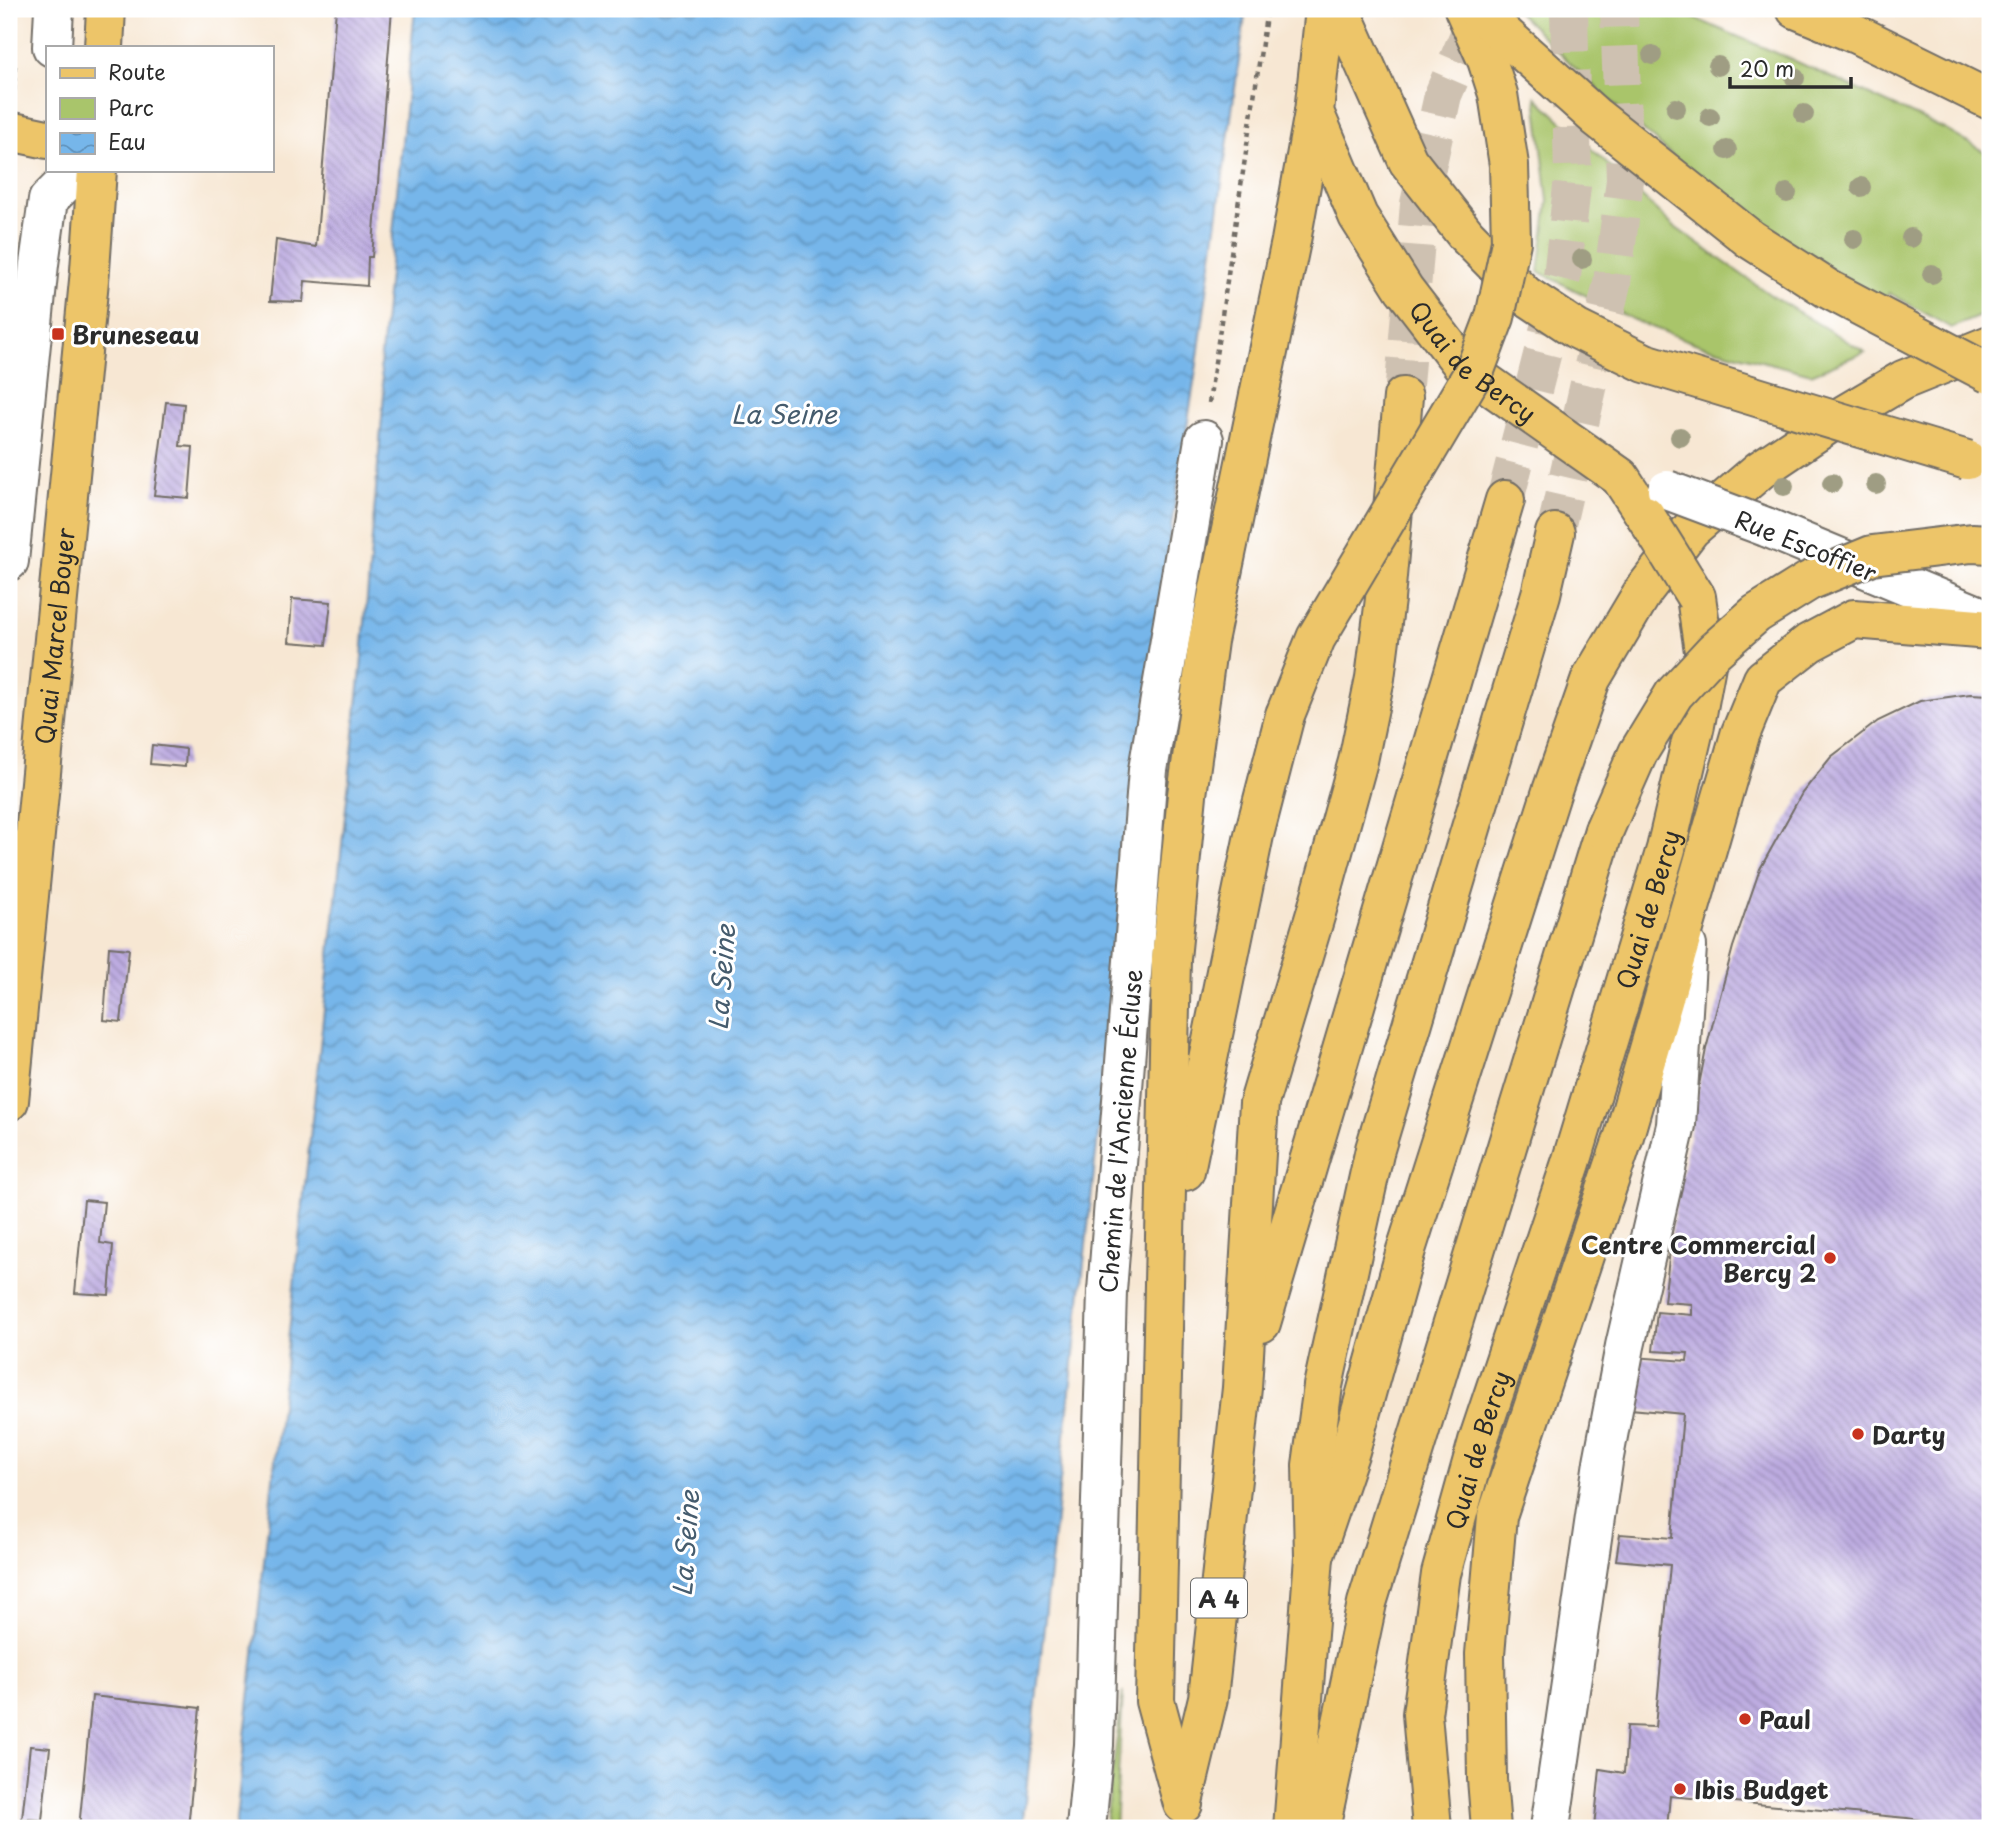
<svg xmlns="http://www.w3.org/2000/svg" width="1999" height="1837" viewBox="0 0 1999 1837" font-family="'Playpen Sans',sans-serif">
	<defs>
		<pattern id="water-waves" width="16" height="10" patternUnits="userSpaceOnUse" patternTransform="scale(1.75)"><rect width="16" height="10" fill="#76b6ea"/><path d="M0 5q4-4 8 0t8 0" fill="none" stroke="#6194be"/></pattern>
		<pattern id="building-back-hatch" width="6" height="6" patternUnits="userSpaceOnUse" patternTransform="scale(1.75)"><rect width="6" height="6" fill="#bdace1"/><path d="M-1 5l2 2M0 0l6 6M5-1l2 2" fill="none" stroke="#9a8cb7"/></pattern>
	</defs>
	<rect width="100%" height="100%" fill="#fff"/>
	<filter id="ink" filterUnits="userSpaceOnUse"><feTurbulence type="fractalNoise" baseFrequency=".0143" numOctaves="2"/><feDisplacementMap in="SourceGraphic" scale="14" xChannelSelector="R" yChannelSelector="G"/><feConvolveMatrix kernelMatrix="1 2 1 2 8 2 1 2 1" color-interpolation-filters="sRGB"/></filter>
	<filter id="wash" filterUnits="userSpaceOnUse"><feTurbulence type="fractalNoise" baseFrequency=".00686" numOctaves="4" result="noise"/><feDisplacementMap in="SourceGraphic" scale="28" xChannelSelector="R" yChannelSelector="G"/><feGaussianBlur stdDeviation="1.57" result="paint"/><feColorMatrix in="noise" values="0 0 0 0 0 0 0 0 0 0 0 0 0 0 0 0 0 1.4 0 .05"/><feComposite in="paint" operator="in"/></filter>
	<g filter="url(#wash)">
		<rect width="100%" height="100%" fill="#f7e7d3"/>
		<g fill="#a9c56b" stroke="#6a784b" stroke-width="2">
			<path d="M1515,9H1673L1793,60L1944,129L1990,155V312L1951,328L1889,293L1883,301C1813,259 1743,215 1680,162C1622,114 1568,62 1515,9Z"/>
			<path d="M1536,97L1672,225L1772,296L1865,352L1811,374L1700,345L1638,322L1539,272L1548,201Z"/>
			<path d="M1123,1692L1115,1828H1105Z"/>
		</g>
		<path fill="url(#water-waves)" stroke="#50708a" stroke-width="2" d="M415,9H1246L1197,364L1170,534L1123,908L1022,1828H235L361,669L384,393L380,366Z"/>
		<g id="blocks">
			<g fill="url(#building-back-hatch)">
				<path d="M336,9H392L372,257H368L367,286L305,281L303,302L270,301L276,240L316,247Z"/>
				<path d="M166,402L184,404L180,446L193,447L189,498L154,495Z"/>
				<path d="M292,599L331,602L326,645L289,642Z"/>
				<path d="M1970,694L1990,695V1828H1939L1932,1822L1907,1818L1670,1796L1667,1828H1594L1600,1769L1624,1773L1627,1726L1655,1727L1670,1565L1616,1560L1620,1534L1672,1538L1683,1414L1631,1409L1634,1357L1687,1361L1688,1353L1653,1351L1657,1312L1692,1315V1304L1664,1302L1674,1215L1706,1049L1733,947L1760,869L1802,793L1831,757L1878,721L1920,701Z"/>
				<path d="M152,745L186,749L185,767L150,764Z"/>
				<path d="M109,947L129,949L121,1022L104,1020Z"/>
				<path d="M84,1200L104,1202L100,1243L113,1245L109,1295L75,1293Z"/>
				<path d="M92,1696L200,1708L188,1828H79Z"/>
				<path d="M30,1746L50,1748L42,1820L22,1819Z"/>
			</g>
		</g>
	</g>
	<g filter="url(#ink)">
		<use href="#blocks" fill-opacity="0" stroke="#726d66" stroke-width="2"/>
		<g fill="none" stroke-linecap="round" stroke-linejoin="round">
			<g stroke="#cec1b1" stroke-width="38" stroke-dasharray="38 19" stroke-linecap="butt">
				<path d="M1403,397L1419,204L1443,95L1480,9"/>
				<path d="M1505,500L1562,277L1573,177L1569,9"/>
				<path d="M1555,533L1612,283L1625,180L1619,9"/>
			</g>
			<g stroke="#726d66" stroke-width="42">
				<g id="minor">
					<path d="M52,47L54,9"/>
					<path d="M1766,527L1990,620"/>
					<path d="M9,561L39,264L48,200L78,170"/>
					<path id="s1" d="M1086,1828L1094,1745L1107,1291L1148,770L1204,440"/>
					<path d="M1550,1828L1603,1462L1625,1346L1676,1125L1687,946"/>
				</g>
			</g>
			<g stroke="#726d66" stroke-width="42">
				<g id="major">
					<path id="s2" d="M1325,9L1314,112L1358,216L1404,289L1464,367L1620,477L1645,515"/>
					<path d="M104,47L106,9"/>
					<path d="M9,131L47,139"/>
					<path id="s3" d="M9,1101L90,270L97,170"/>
					<path id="s4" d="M1432,1828L1422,1714L1441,1574L1478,1441L1571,1163L1666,849L1695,725L1706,665L1696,597"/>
					<path d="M1491,1828L1487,1779L1485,1654L1497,1516L1624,1136L1740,735L1763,679L1809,643L1854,619L1990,630"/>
				</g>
			</g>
			<g stroke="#726d66" stroke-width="42">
				<g id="highway">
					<path d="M1340,9L1408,161L1466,235L1525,295L1576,329L1645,363L1770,401"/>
					<path d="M1464,9L1487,60L1498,94L1509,165"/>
					<path d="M1476,9L1596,117L1750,239L1828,289L1906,330"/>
					<path d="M1796,9L1856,34L1990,100"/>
					<path d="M1185,1171L1254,835L1285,715"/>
					<path d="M1261,1323L1505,500"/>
					<path d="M1314,1557L1350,1451L1406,1250L1552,791L1591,679L1644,590L1691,529L1760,470L1830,423L1903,380L1990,345"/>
					<path d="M1183,1802L1208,1698L1242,1388L1259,1103L1316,913L1358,761L1375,678L1385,599L1403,397"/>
					<path d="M1183,1804L1155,1701L1171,959L1187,795L1208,641L1291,241L1314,112"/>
					<path d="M1293,1828L1314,1557L1312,1465L1323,1386L1375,1149L1541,594L1555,533"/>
					<path d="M1320,1828L1367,1603L1604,830"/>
				</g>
			</g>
			<g stroke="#726d66" stroke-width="4.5" stroke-dasharray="5 5" stroke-linecap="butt">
				<path d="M14,91L15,65"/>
				<path d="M1209,403L1267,9"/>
			</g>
			<use href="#minor" stroke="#fff" stroke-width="38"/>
			<use href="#major" stroke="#edc569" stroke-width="38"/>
			<use href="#highway" stroke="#edc569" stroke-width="38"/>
			<g stroke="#726d66" stroke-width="42" stroke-linecap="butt">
				<path id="minor-bridge" d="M1667,490L1766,527"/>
			</g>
			<g stroke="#726d66" stroke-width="42" stroke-linecap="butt">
				<path id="major-bridge" d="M1645,515L1696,597"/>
			</g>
			<g stroke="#726d66" stroke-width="42" stroke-linecap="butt">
				<g id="highway-bridge">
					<path d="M1906,330L1990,374"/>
					<path d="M1770,401L1967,460"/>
					<path d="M1285,715L1316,638L1475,370L1495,317L1511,242L1509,165"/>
					<path d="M1604,830L1638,753L1674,694L1714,651L1756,614L1809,581L1872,555L1972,543L1990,544"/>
				</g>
			</g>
			<use href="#minor-bridge" stroke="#fff" stroke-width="38"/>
			<use href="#major-bridge" stroke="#edc569" stroke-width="38"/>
			<use href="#highway-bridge" stroke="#edc569" stroke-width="38"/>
		</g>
		<g fill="#9f9d83">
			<circle cx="1652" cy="55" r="10"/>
			<circle cx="1718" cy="66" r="10"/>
			<circle cx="1795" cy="78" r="10"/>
			<circle cx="1676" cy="108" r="10"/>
			<circle cx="1804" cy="114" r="10"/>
			<circle cx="1710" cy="117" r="10"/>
			<circle cx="1727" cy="150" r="10"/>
			<circle cx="1861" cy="187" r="10"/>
			<circle cx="1787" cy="193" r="10"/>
			<circle cx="1911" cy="238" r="10"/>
			<circle cx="1854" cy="239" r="10"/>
			<circle cx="1582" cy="259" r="10"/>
			<circle cx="1932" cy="274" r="10"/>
			<circle cx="1680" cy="437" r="10"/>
			<circle cx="1832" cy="483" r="10"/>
			<circle cx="1876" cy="484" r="10"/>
			<circle cx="1784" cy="486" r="10"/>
		</g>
	</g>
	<g fill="#c8321e" stroke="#fff" stroke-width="2.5">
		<rect x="51" y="327" width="14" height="14" rx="3.5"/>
		<circle cx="1830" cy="1258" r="7"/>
		<circle cx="1858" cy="1434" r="7"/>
		<circle cx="1745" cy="1719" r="7"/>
		<circle cx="1680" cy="1789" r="7"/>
	</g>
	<g text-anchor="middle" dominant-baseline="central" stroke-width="6" stroke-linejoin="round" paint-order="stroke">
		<rect fill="#fff" stroke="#6b6b6b" stroke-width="2" x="1191" y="1578.5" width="56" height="39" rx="5"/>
		<g font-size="23" font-weight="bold" fill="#2b2b2b">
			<text x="1219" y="1598">A 4</text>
		</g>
		<g font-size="24" font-weight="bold" fill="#2b2b2b" stroke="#fff" text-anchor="start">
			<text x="72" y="334">Bruneseau</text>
			<text x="1816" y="1244" text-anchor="end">Centre Commercial<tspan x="1816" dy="28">Bercy 2</tspan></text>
			<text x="1872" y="1434">Darty</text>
			<text x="1759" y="1719">Paul</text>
			<text x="1694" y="1789">Ibis Budget</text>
		</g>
		<g font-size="24" fill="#2b2b2b" stroke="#fff">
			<text stroke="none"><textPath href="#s2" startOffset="404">Quai de Bercy</textPath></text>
			<text transform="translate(1806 545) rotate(22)">Rue Escoffier</text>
			<text stroke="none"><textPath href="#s3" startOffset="467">Quai Marcel Boyer</textPath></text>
			<text stroke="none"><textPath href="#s4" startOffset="952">Quai de Bercy</textPath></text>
			<text stroke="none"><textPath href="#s1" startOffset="698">Chemin de l'Ancienne Écluse</textPath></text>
			<text stroke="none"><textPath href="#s4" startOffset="385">Quai de Bercy</textPath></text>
		</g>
		<g font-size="26" font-style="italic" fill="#455c6e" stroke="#fff">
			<text x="784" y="413">La Seine</text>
			<text transform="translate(721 977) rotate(-86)">La Seine</text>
			<text transform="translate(685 1543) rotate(-86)">La Seine</text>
		</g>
	</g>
	<rect width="1999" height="1837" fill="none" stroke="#fff" stroke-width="35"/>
	<rect x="46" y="46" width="228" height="126" fill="#ffffff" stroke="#aaaaaa" stroke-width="2"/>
	<rect x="60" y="68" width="35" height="10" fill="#edc569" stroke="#aaaaaa" stroke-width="2"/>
	<text x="108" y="80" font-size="21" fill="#2b2b2b">Route</text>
	<rect x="60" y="98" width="35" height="21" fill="#a9c56b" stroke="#aaaaaa" stroke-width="2"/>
	<text x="108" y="116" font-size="21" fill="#2b2b2b">Parc</text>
	<rect x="60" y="133" width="35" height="21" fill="url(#water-waves)" stroke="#aaaaaa" stroke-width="2"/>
	<text x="108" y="150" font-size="21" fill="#2b2b2b">Eau</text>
	<path d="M1730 77v10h121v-10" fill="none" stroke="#2b2b2b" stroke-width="3.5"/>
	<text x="1740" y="77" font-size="21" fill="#2b2b2b" stroke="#ffffff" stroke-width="5" paint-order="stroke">20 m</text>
</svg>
